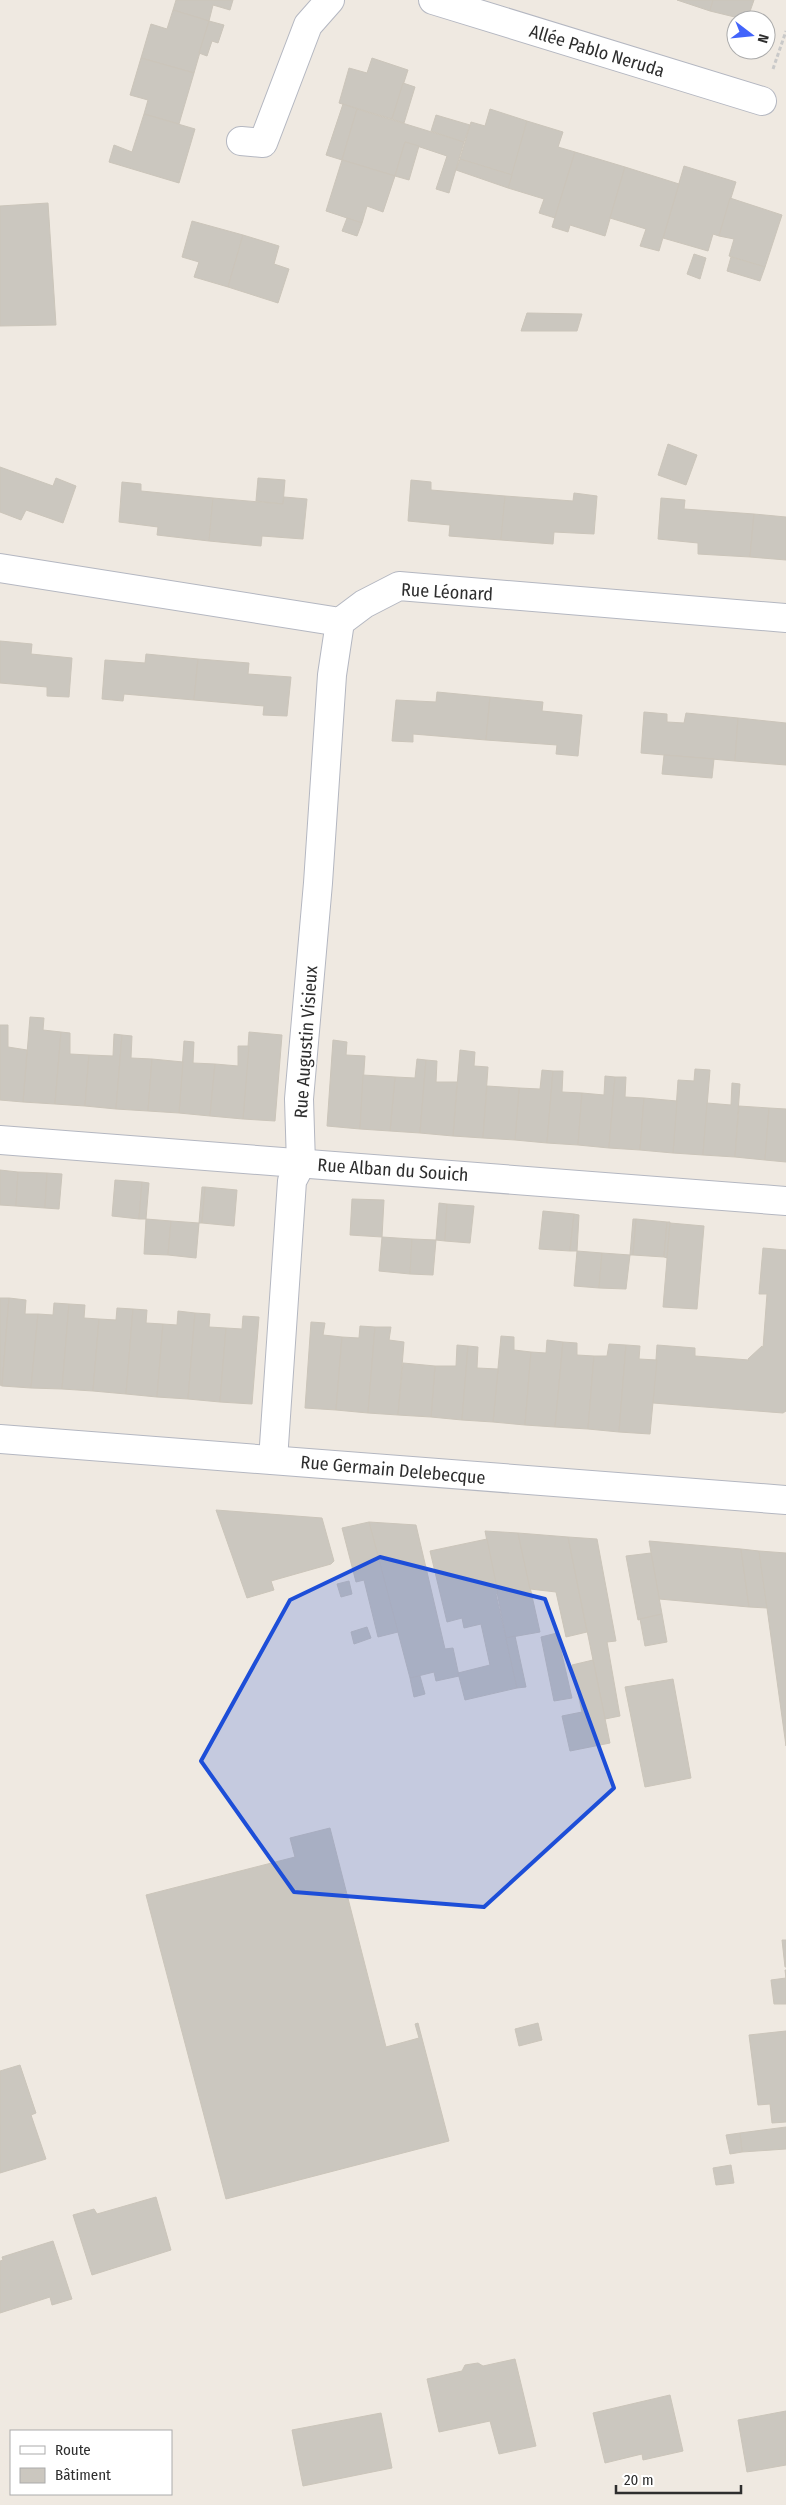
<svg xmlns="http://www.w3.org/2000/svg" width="786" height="2505" viewBox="0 0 786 2505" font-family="'Fira Sans Condensed',sans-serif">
	<rect width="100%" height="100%" fill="#efe9e1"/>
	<g fill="#cbc7bf" stroke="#cbc5ba">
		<path d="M176,0H233L230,10L213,5L209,21L173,10Z"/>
		<path d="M677,0H713L710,11Z"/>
		<path d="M713,0H754L747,20L710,11Z"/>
		<path d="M173,10L209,21L194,73L141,58L151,24L167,29Z"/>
		<path d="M209,21L224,25L218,43L212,41L207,56L199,53Z"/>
		<path d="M141,58L194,73L179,124L144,114L148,100L130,95Z"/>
		<path d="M372,58L408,70L392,119L339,103L349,68L367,73Z"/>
		<path d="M403,83L415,87L404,123L392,119Z"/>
		<path d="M343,104L357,109L342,160L326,155Z"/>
		<path d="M357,109L464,142L449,193L436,189L447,156L405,142L395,176L342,160Z"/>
		<path d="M490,109L527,121L512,175L460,159L471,122L485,126Z"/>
		<path d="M144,114L195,129L179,183L109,162L114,145L132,152Z"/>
		<path d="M436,115L470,125L464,142L431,131Z"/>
		<path d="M527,121L563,132L558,147L575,152L555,218L539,213L544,199L508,188Z"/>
		<path d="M405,142L419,146L409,180L395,176Z"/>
		<path d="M575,152L625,167L605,236L570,225L568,232L552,227Z"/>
		<path d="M460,159L512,175L508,188L456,170Z"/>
		<path d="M342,160L395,176L383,212L367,206L362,223L326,211Z"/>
		<path d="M684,166L736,182L719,236L713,234L708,251L663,238Z"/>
		<path d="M625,167L679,184L659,251L640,246L646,229L610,218Z"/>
		<path d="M730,198L782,215L765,267L729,256L734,239L719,236Z"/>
		<path d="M48,203L56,325L0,326V206Z"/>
		<path d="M347,218L362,223L357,236L342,231Z"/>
		<path d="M192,221L243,235L228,287L194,277L199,262L182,257Z"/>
		<path d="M243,235L279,246L274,264L289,269L278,303L228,287Z"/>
		<path d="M694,254L706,258L700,279L687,274Z"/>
		<path d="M731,257L765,267L760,281L727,271Z"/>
		<path d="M527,313L582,314L577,331H521Z"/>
		<path d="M668,444L697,455L686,485L658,475Z"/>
		<path d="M0,467L53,486L56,478L76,486L63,523L26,510L21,520L0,512Z"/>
		<path d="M258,478L285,480L283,504L256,501Z"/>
		<path d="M411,480L431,482V490L505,496L501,540L449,536L450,525L408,521Z"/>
		<path d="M122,482L141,484V491L213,498L209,541L157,535L158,527L119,522Z"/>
		<path d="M574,493L597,496L594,534L554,532L553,544L501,540L505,496L573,501Z"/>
		<path d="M284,497L307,499L303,539L262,536L261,546L209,541L213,498L283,504Z"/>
		<path d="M661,498L685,500L684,509L754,514L750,557L698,554V543L658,539Z"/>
		<path d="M754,514L786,517V560L750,557Z"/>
		<path d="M0,641L32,644L31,654L72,658L69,697L47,696V687L0,683Z"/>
		<path d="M146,654L198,659L194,700L124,694L123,701L102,699L105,660L145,663Z"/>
		<path d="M198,659L249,663L248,674L291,677L287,716L263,715L264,706L194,700Z"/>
		<path d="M437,692L490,697L486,740L413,734V742L392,741L396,700L436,702Z"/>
		<path d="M490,697L543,702L542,711L582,715L578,756L556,754L557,745L486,740Z"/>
		<path d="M644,712L667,714V722L684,723L686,713L738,718L735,761L641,753Z"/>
		<path d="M738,718L786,723V765L735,761Z"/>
		<path d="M664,755L714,759L712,778L662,774Z"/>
		<path d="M30,1017L44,1018L43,1030L61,1032L55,1104L23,1102Z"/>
		<path d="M0,1025H8V1047L27,1050L23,1102L0,1100Z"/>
		<path d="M61,1032L70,1033V1054L89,1055L85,1106L55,1104Z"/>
		<path d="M249,1032L282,1035L275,1121L243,1119Z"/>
		<path d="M114,1034L122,1035L116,1109L85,1106L89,1055L113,1056Z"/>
		<path d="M122,1035L132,1036L131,1058L152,1059L148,1111L116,1109Z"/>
		<path d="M333,1040L347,1042L346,1055L365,1056L360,1129L327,1126Z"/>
		<path d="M184,1041L194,1042L193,1063L215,1064L210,1116L179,1113Z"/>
		<path d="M238,1046H249L243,1119L210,1116L215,1064L238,1066Z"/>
		<path d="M460,1050L475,1052L474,1066L488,1067L483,1138L453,1136Z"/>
		<path d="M152,1059L183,1062L179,1113L148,1111Z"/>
		<path d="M417,1059L426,1060L420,1133L390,1131L395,1077L415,1078Z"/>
		<path d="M426,1060L437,1061L436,1082H457L453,1136L420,1133Z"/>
		<path d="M695,1069L710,1070L703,1155L673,1153L678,1080L694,1081Z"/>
		<path d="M542,1070L553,1071L547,1143L515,1140L519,1088L540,1089Z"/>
		<path d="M553,1071H563L562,1092L582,1093L578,1145L547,1143Z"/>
		<path d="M363,1075L395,1077L390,1131L360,1129Z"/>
		<path d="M605,1076L615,1077L609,1148L578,1145L582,1093L604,1095Z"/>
		<path d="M615,1077H626L625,1097L644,1098L640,1150L609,1148Z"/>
		<path d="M732,1083L740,1084L735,1157L703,1155L707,1103L731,1105Z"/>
		<path d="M487,1086L519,1088L515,1140L483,1138Z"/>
		<path d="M644,1098L677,1101L673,1153L640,1150Z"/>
		<path d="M739,1106L769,1108L765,1160L735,1157Z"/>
		<path d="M769,1108L786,1109V1162L765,1160Z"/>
		<path d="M0,1170L18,1172L16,1206L0,1205Z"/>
		<path d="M18,1172L47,1173L45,1208L16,1206Z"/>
		<path d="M47,1173L62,1174L59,1209L45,1208Z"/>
		<path d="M115,1180L142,1182L139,1219L112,1216Z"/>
		<path d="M142,1182L149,1183L146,1219H139Z"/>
		<path d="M202,1187H205L202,1223H199Z"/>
		<path d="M205,1187L237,1190L234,1226L202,1223Z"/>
		<path d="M352,1199L384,1200L382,1237L350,1235Z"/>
		<path d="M439,1203L447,1204L445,1241L436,1240Z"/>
		<path d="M447,1204L474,1206L470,1243L445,1241Z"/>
		<path d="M543,1211L574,1214L570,1251L539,1249Z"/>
		<path d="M574,1214L579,1215L577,1251H570Z"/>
		<path d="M146,1219L171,1221L168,1255L144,1254Z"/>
		<path d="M633,1219H636L633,1255H630Z"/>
		<path d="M636,1219L667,1222L664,1257L633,1255Z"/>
		<path d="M171,1221L199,1223L196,1258L168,1255Z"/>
		<path d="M667,1222H670L667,1258L664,1257Z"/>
		<path d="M670,1223L704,1226L697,1309L663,1307Z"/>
		<path d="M382,1237L412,1239L410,1274L379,1271Z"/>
		<path d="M412,1239L436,1240L433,1275L410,1274Z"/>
		<path d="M763,1248L786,1250V1411L783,1413L653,1403L657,1345L695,1348V1356L749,1360L748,1359L762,1346L763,1348L767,1294H759Z"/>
		<path d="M577,1251L602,1253L599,1288L574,1286Z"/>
		<path d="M602,1253L630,1255L626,1289L599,1288Z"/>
		<path d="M0,1298H9L2,1386L0,1385Z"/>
		<path d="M9,1298L26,1300L25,1314H38L31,1388L2,1386Z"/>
		<path d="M54,1303L69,1304L62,1389L31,1388L38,1314L53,1315Z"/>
		<path d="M69,1304L85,1305L84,1318L99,1319L93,1391L62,1389Z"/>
		<path d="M117,1308L133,1309L126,1394L93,1391L99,1319L116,1320Z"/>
		<path d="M133,1309L147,1310L146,1323L163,1324L157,1397L126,1394Z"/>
		<path d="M178,1311L195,1313L188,1399L157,1397L163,1324L177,1325Z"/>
		<path d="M195,1313L210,1314L209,1327L226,1328L220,1402L188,1399Z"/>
		<path d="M243,1316L259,1317L252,1404L220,1402L226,1328L242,1329Z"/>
		<path d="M311,1322L325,1323L323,1335L342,1337L336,1410L305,1408Z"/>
		<path d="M360,1326L375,1327L368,1413L336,1410L342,1337L359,1338Z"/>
		<path d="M375,1327H391L389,1340L404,1342L398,1415L368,1413Z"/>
		<path d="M501,1336L514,1337V1350L531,1352L525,1425L493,1422Z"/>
		<path d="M547,1340L563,1342L555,1427L525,1425L531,1352L546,1353Z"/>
		<path d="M563,1342L577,1343V1355L594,1356L588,1429L555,1427Z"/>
		<path d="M609,1344L626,1345L619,1432L588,1429L594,1356H607Z"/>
		<path d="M457,1345L468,1346L462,1420L431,1417L435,1366H456Z"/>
		<path d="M626,1345L640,1346L639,1359L657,1360L650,1434L619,1432Z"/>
		<path d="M468,1346L478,1347L477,1368L498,1369L493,1422L462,1420Z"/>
		<path d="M403,1363L435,1366L431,1417L398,1415Z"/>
		<path d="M216,1510L322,1518L334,1561L331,1564L271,1581L274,1590L247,1598Z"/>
		<path d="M369,1522L416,1525L445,1649L453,1648L459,1676L436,1681L434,1672L410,1678Z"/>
		<path d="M369,1522L398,1632L378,1637L364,1580L356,1582L342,1528Z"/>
		<path d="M485,1531L518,1533L540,1632L506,1638Z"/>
		<path d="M518,1533L568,1537L587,1632L566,1637L556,1592L530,1589Z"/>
		<path d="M568,1537L597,1539L616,1641L607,1642L620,1716L605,1719Z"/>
		<path d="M487,1539L498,1593L496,1594L517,1688L465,1700L458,1673L490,1665L481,1624L464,1628L462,1618L447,1622L430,1551Z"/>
		<path d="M649,1541L741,1549L749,1607L659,1599Z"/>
		<path d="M741,1549L759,1551L767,1608L749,1607Z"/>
		<path d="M759,1551L786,1553V1746L767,1608Z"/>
		<path d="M651,1553L662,1614L638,1620L626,1556Z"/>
		<path d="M349,1581L352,1594L341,1597L337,1584Z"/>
		<path d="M662,1614L667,1642L645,1646L640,1619Z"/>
		<path d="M367,1627L371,1638L354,1644L351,1632Z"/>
		<path d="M557,1633L572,1698L554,1701L541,1637Z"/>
		<path d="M515,1636L526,1687L517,1688L506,1638Z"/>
		<path d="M593,1660L610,1743L570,1751L562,1716L582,1712L572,1665Z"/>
		<path d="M420,1676L425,1694L414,1697L410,1678Z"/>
		<path d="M673,1679L691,1778L645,1787L625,1687Z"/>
		<path d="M330,1828L386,2047L419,2038L415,2024L418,2023L449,2141L226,2199L146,1895L295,1857L290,1838Z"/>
		<path d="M782,1940H786V1967H785Z"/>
		<path d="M785,1970H786V2004H774L771,1980L786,1978Z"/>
		<path d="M538,2023L542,2040L519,2046L515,2029Z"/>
		<path d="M786,2031V2122L772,2123L770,2104L758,2105L749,2035Z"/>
		<path d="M20,2065L36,2113L31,2115L46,2159L0,2173V2071Z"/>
		<path d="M786,2127V2149L742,2152L740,2133Z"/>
		<path d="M740,2133L742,2152L730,2154L726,2135Z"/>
		<path d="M731,2165L734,2183L716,2185L713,2168Z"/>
		<path d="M156,2197L171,2250L92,2275L73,2215L94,2209L97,2214Z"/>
		<path d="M53,2241L72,2299L52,2305L50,2297L0,2313V2261L3,2260L2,2257Z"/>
		<path d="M515,2359L536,2446L499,2454L490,2421L439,2432L427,2379L462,2371L465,2365L478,2363L483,2366Z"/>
		<path d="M670,2395L683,2451L643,2460L642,2454L605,2463L593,2413Z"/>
		<path d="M786,2411V2465L747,2472L738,2420Z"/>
		<path d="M381,2413L392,2468L303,2486L292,2430Z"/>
	</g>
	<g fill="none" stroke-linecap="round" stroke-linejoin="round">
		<g stroke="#b4b7c1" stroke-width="30">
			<g id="minor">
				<path d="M433,0L762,101"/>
				<path d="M241,141L263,143L308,25L330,0"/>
				<path d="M0,568L340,622L364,604L399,586L786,618"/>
				<path d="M0,1140L786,1201"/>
				<path d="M273,1460L292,1181L301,1164L299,1099L318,883L332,675L340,622"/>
			</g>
		</g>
		<g stroke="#b4b7c1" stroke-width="30">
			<path id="tertiary" d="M0,1439L786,1500"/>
		</g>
		<path stroke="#c9c9c9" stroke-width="3" stroke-dasharray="4 2.5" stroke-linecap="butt" d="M773,69L786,31"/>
		<use href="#minor" stroke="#fff" stroke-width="28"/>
		<use href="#tertiary" stroke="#fff" stroke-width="28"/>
	</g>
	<path fill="#1d4ed8" fill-opacity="0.2" stroke="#1d4ed8" stroke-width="4" stroke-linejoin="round" d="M380,1557L545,1599L614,1788L484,1907L294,1892L201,1761L290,1600Z"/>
	<g text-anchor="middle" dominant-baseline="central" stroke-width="4" stroke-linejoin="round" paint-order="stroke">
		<g font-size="18" fill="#2e2e2e" stroke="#fff">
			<text transform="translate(597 51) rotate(17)">Allée Pablo Neruda</text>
			<text transform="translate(447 592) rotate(3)">Rue Léonard</text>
			<text transform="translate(306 1042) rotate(-86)">Rue Augustin Visieux</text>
			<text transform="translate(393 1170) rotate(4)">Rue Alban du Souich</text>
			<text transform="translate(393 1470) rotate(5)">Rue Germain Delebecque</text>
		</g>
	</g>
	<rect x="10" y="2430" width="162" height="65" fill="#ffffff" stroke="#ababab"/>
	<rect x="20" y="2446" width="25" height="8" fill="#ffffff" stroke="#ababab"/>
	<text x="55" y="2455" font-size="15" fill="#2e2e2e">Route</text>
	<rect x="20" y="2468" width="25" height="15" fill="#cbc7bf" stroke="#ababab"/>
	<text x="55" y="2480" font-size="15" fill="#2e2e2e">Bâtiment</text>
	<g transform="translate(751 35) rotate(106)"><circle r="24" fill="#ffffff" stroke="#ababab"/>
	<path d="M0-4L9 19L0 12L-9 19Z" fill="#4264fb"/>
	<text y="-8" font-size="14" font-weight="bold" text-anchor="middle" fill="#2e2e2e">N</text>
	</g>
	<path d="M616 2485v8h125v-8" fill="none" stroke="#2e2e2e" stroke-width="2.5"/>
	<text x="624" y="2485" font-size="15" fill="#2e2e2e" stroke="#ffffff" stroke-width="4" paint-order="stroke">20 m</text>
</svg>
